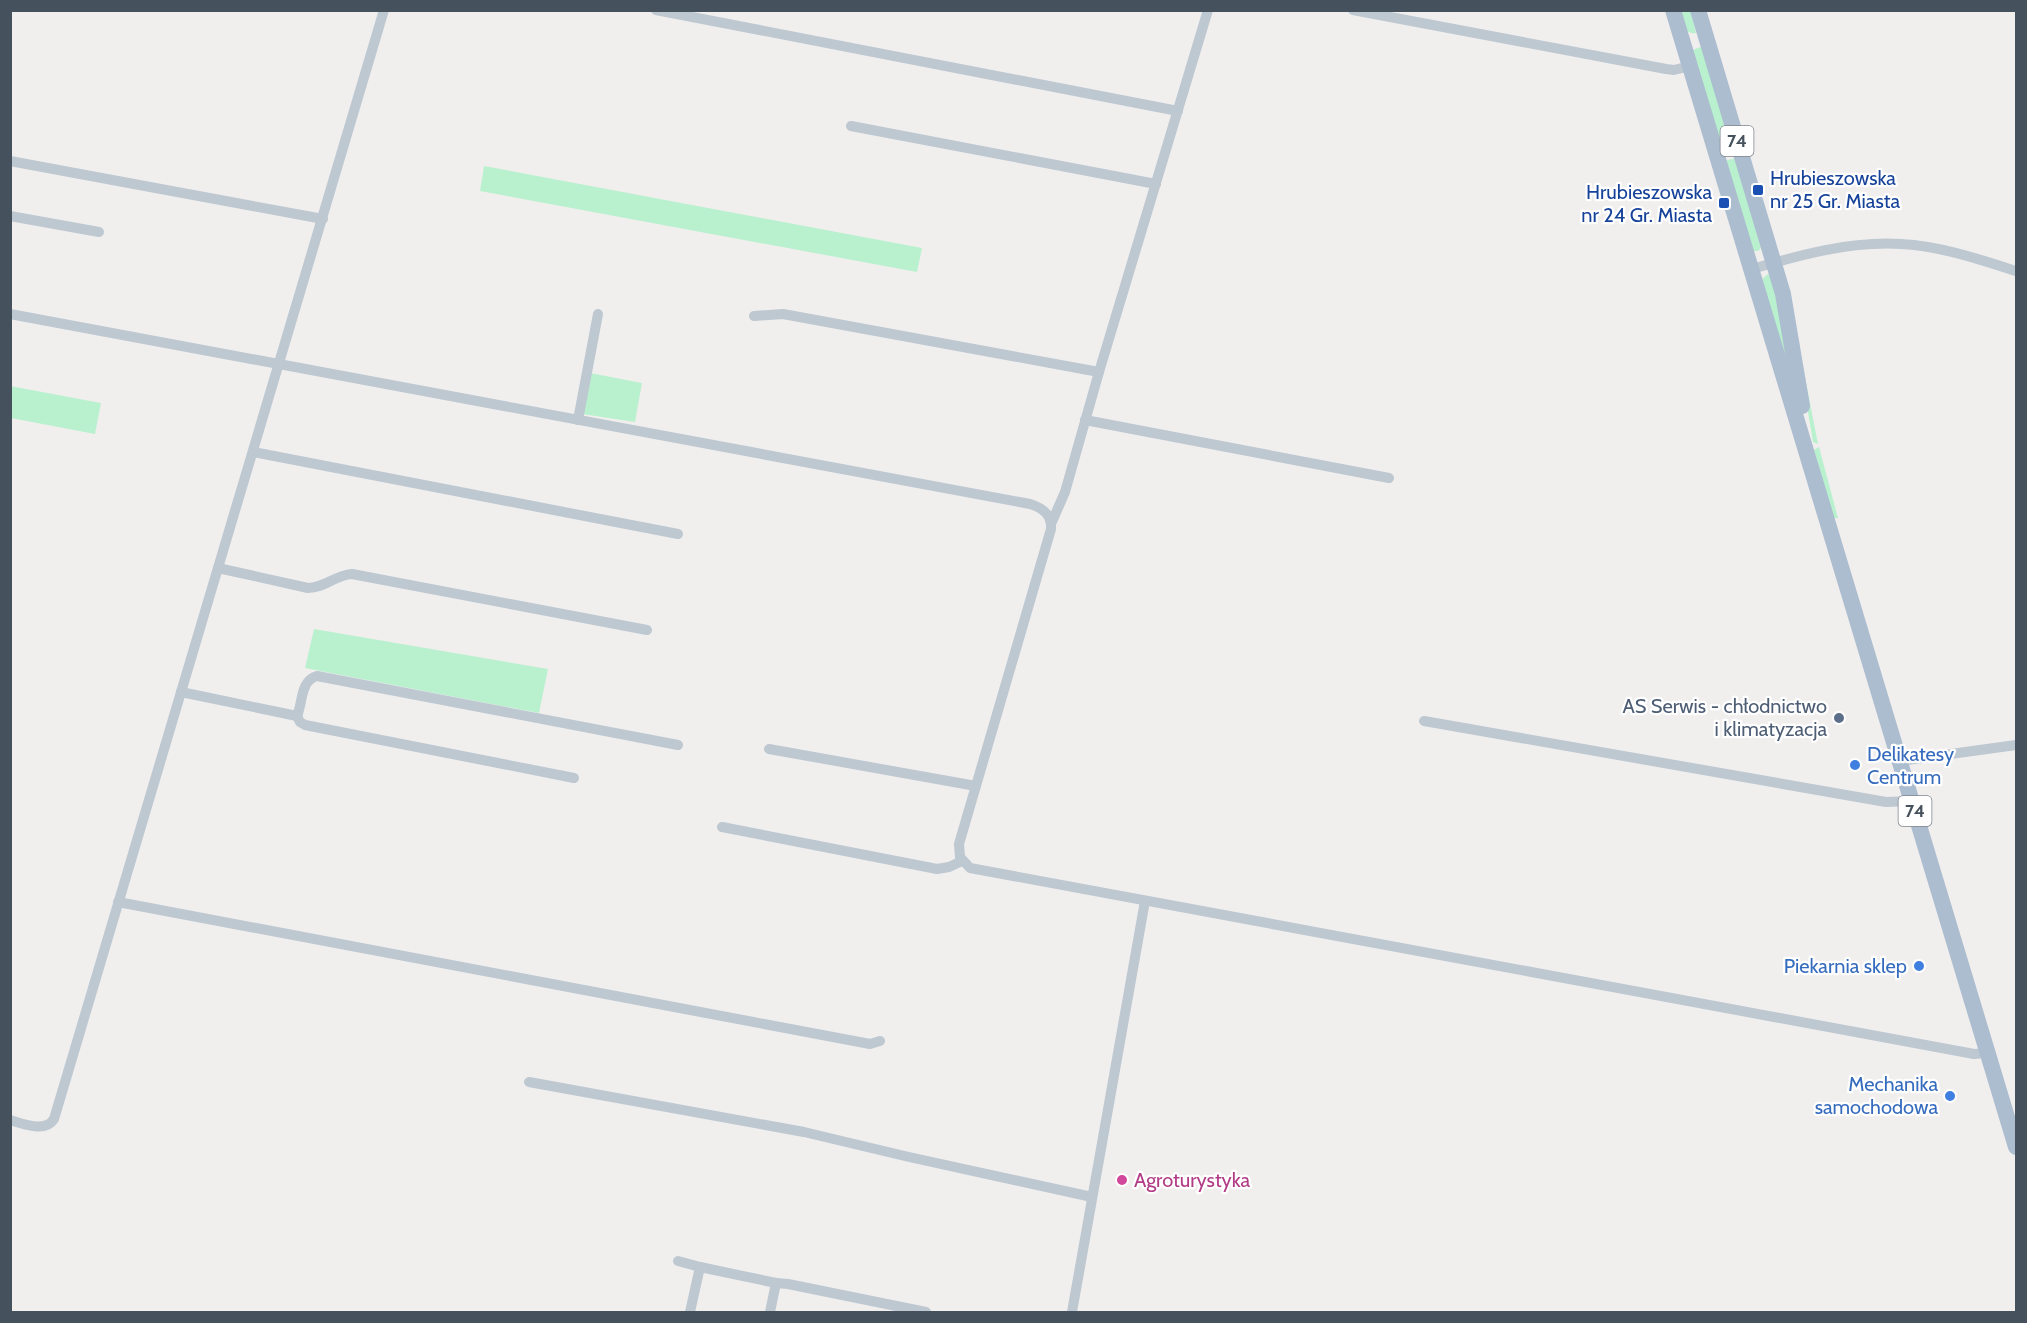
<svg xmlns="http://www.w3.org/2000/svg" width="2027" height="1323" viewBox="0 0 2027 1323" font-family="Cabin,sans-serif">
	<rect width="100%" height="100%" fill="#f1eeee"/>
	<g fill="#b9f1cf">
		<path d="M1677,11H1691L1696,33C1683,35 1682,21 1677,11Z"/>
		<path d="M1700,47L1702,48L1734,152L1722,156L1693,50Z"/>
		<path d="M1736,158L1761,248L1758,251H1752L1723,161Z"/>
		<path d="M484,166L922,248L917,272L480,191Z"/>
		<path d="M1768,274L1772,278L1793,385L1763,286V278Z"/>
		<path d="M1785,275L1818,444L1813,442Z"/>
		<path d="M590,373L642,383L635,422L582,414Z"/>
		<path d="M10,386L101,403L95,434L11,418Z"/>
		<path d="M1819,447L1838,518H1833L1814,450Z"/>
		<path d="M314,629L548,669L539,713L305,668Z"/>
	</g>
	<g fill="none" stroke-linecap="round" stroke-linejoin="round">
		<g stroke="#bdc8d1" stroke-width="10">
			<path d="M656,10L1178,111"/>
			<path d="M1353,10L1666,69L1674,70L1690,66"/>
			<path d="M851,126L1156,184"/>
			<path d="M10,161L323,219"/>
			<path d="M10,216L99,232"/>
			<path d="M1752,269C1800,255 1850,241 1901,244C1940,246 1979,259 2016,271"/>
			<path d="M10,314L1030,504C1043,508 1052,515 1051,529L959,844L960,857L970,868L1974,1054L1988,1053"/>
			<path d="M754,316L783,314L1099,372"/>
			<path d="M578,420L598,314"/>
			<path d="M1085,420L1389,478"/>
			<path d="M253,452L678,534"/>
			<path d="M1051,524L1065,492L1099,372L1208,10"/>
			<path d="M218,568L308,588C325,588 335,575 352,574L647,630"/>
			<path d="M181,692L297,716C303,702 300,681 317,676L678,745"/>
			<path d="M297,716L300,722L305,725L574,778"/>
			<path d="M1424,721L1886,802L1912,801"/>
			<path d="M769,749L976,786"/>
			<path d="M1900,761L2016,745"/>
			<path d="M722,827L937,869L949,867L962,861"/>
			<path d="M118,902L870,1044L880,1041"/>
			<path d="M529,1082L804,1132L909,1157L1092,1197"/>
			<path d="M10,1120C24,1124 45,1133 54,1119L384,10"/>
			<path d="M678,1261L700,1267"/>
			<path d="M776,1283L788,1284L926,1312"/>
			<path d="M690,1312L700,1267L776,1283L770,1312"/>
			<path d="M1072,1312L1145,901"/>
		</g>
		<g stroke="#acbdcf" stroke-width="16">
			<path d="M1673,10L2016,1147"/>
			<path d="M1698,10L1783,294L1802,406"/>
		</g>
	</g>
	<g fill="#1a4fb4" stroke="#fff" stroke-width="2">
		<rect x="1752" y="184" width="12" height="12" rx="3"/>
		<rect x="1718" y="197" width="12" height="12" rx="3"/>
	</g>
	<circle fill="#5c6f8a" stroke="#fff" stroke-width="2" cx="1839" cy="718" r="6"/>
	<g fill="#3f7fe0" stroke="#fff" stroke-width="2">
		<circle cx="1855" cy="765" r="6"/>
		<circle cx="1919" cy="966" r="6"/>
		<circle cx="1950" cy="1096" r="6"/>
	</g>
	<circle fill="#d1479c" stroke="#fff" stroke-width="2" cx="1122" cy="1180" r="6"/>
	<g text-anchor="middle" dominant-baseline="central" stroke-width="4.5" stroke-linejoin="round" paint-order="stroke">
		<g fill="#fff" stroke="#7d858d" stroke-width="1.5">
			<rect x="1720.5" y="126" width="33" height="30" rx="4.5"/>
			<rect x="1898.5" y="796" width="33" height="30" rx="4.5"/>
		</g>
		<g font-size="18" font-weight="bold" fill="#45515c">
			<text x="1737" y="141">74</text>
			<text x="1915" y="811">74</text>
		</g>
		<g font-size="20" fill="#164399" stroke="#fff" text-anchor="start">
			<text x="1770" y="178">Hrubieszowska<tspan x="1770" dy="23">nr 25 Gr. Miasta</tspan></text>
			<text x="1712" y="192" text-anchor="end">Hrubieszowska<tspan x="1712" dy="23">nr 24 Gr. Miasta</tspan></text>
		</g>
		<g font-size="20" fill="#4e5e75" stroke="#fff" text-anchor="end">
			<text x="1827" y="706">AS Serwis - chłodnictwo<tspan x="1827" dy="23">i klimatyzacja</tspan></text>
		</g>
		<g font-size="20" fill="#366cbe" stroke="#fff" text-anchor="end">
			<text x="1867" y="754" text-anchor="start">Delikatesy<tspan x="1867" dy="23">Centrum</tspan></text>
			<text x="1907" y="966">Piekarnia sklep</text>
			<text x="1938" y="1084">Mechanika<tspan x="1938" dy="23">samochodowa</tspan></text>
		</g>
		<g font-size="20" fill="#b23c85" stroke="#fff" text-anchor="start">
			<text x="1134" y="1180">Agroturystyka</text>
		</g>
	</g>
	<rect width="2027" height="1323" fill="none" stroke="#45515c" stroke-width="24"/>
</svg>
